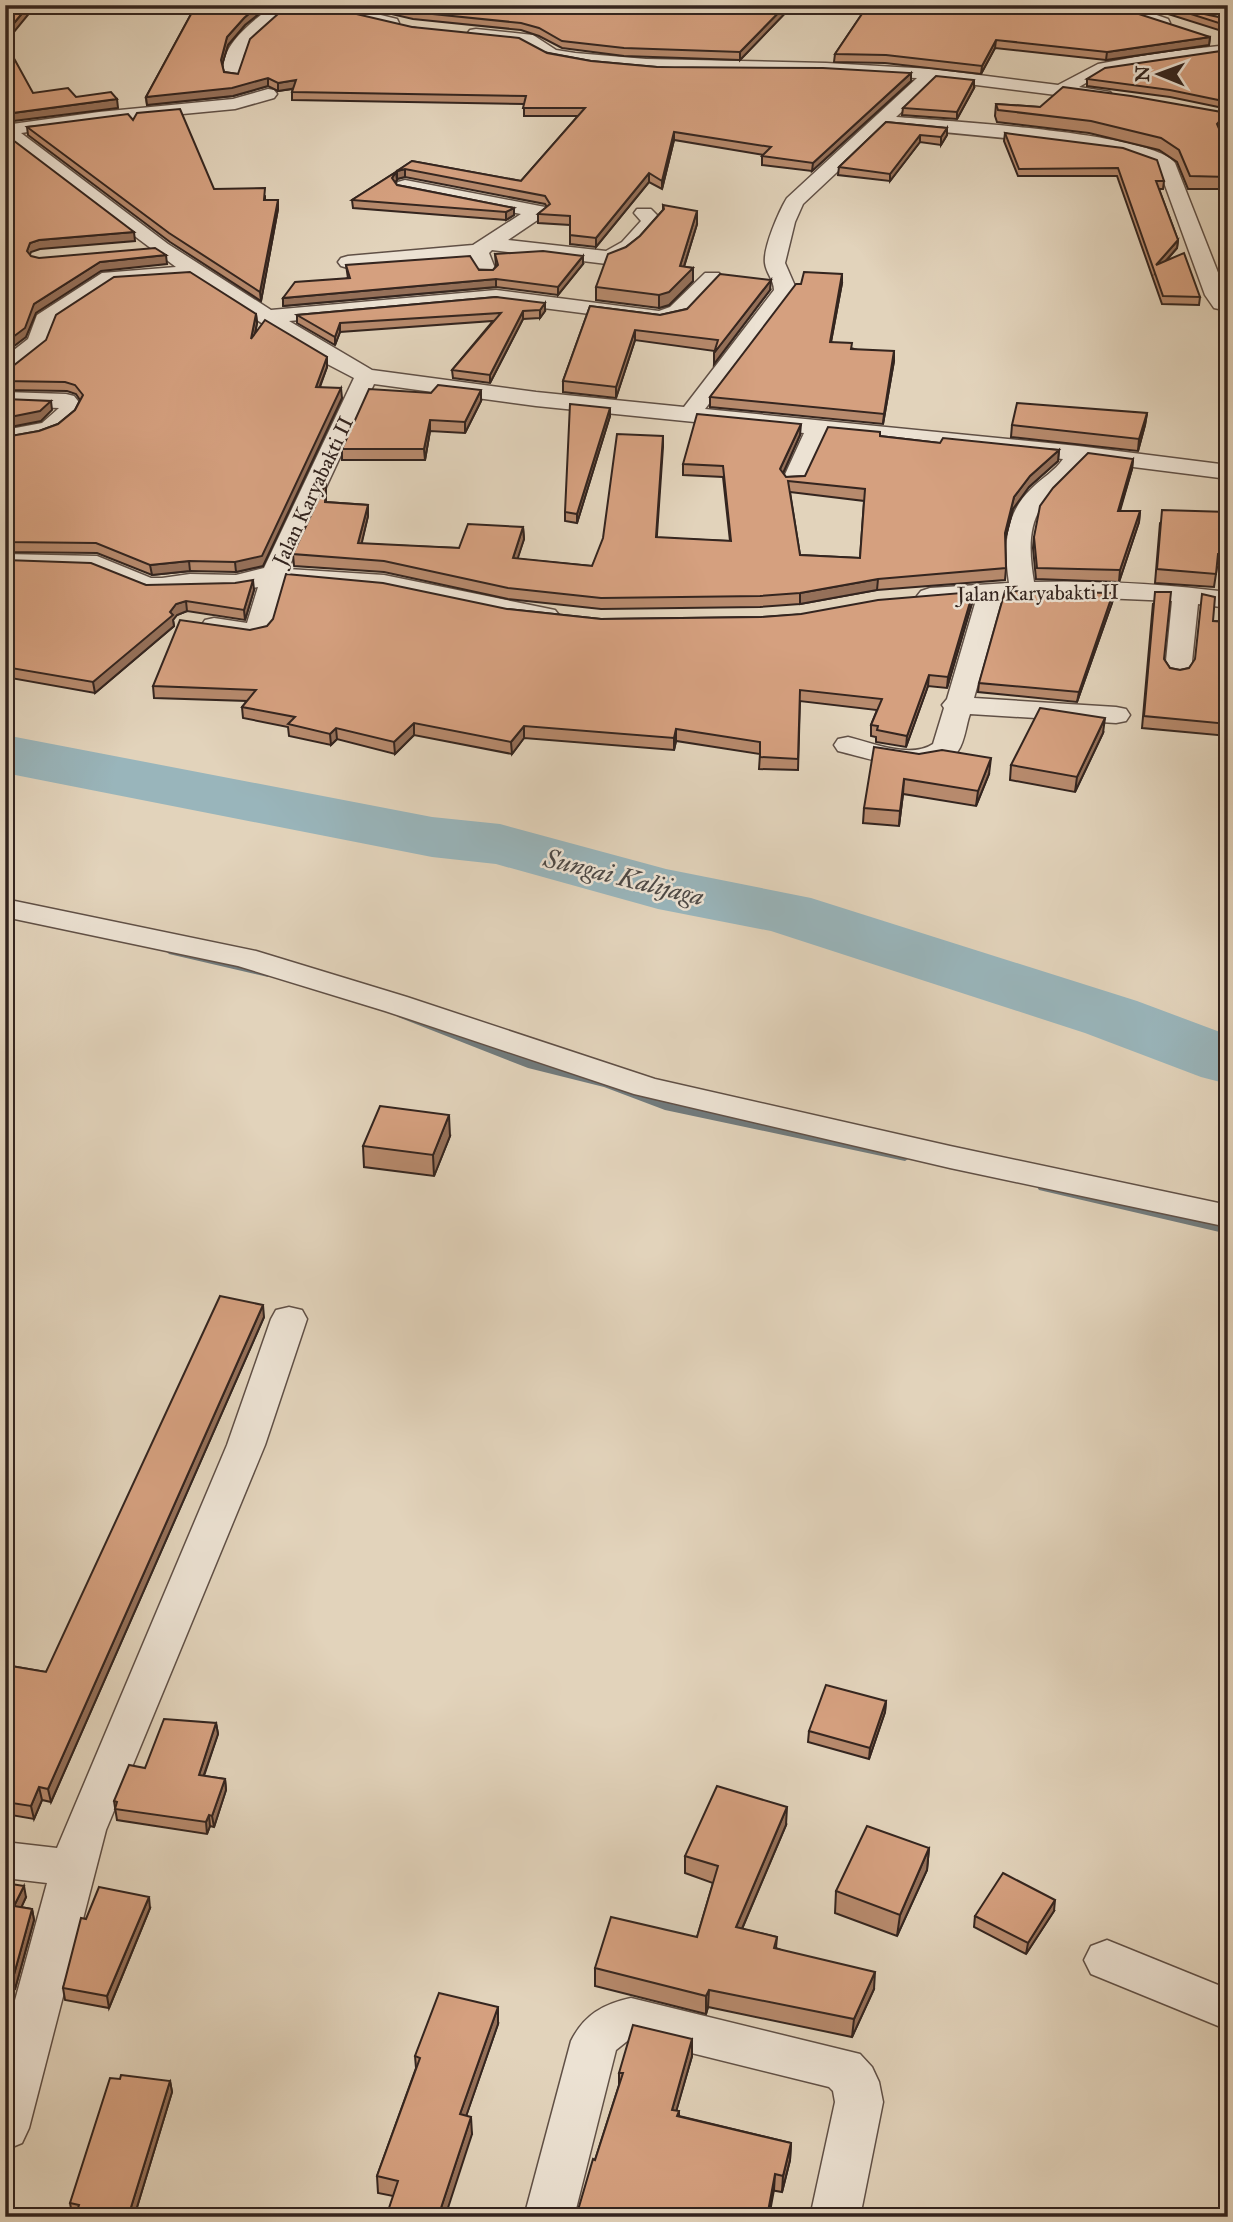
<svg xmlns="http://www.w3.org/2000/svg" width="1233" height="2222" viewBox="0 0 1233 2222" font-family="'IM FELL Great Primer',serif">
	<rect width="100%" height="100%" fill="#e2d3bb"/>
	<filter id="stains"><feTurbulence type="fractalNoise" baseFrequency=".00286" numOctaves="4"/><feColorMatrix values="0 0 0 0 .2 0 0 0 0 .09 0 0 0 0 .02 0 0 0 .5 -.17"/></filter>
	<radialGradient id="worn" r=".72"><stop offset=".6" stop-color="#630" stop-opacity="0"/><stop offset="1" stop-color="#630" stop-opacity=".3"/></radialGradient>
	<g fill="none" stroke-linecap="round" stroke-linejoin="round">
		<g fill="#717b7d" fill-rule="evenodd">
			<path d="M173,949L272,972L274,974L268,977L169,954L167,952L169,950Z"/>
			<path d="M402,1011L536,1062L612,1081L672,1104L905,1153L911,1157L905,1161L665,1110L604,1087L528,1068L398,1017L396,1015L398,1013Z"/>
			<path d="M1043,1183L1228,1226V1234L1039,1190L1037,1187L1039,1184Z"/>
		</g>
		<path fill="#99b5bb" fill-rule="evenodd" d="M5,735L432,817L500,824L666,869L811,898L1137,1001L1228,1035V1084L1201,1077L1085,1033L771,931L658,909L496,864L432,857L5,773Z"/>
		<g stroke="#605046" stroke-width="3">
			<g id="street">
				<path d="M274,5H293L249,45L244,54L239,79H227C212,50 254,20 274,5Z"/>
				<path d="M311,5H340L397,19L399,23L391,28L313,9Z"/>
				<path d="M1104,5H1128L1168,19L1170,23L1168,27H1156L1106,9Z"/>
				<path d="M476,29L533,35L556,50L575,53L646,59L826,63L932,69L1058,85L1098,64L1157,53L1228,45V55L1157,63L1103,73L1079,87L1110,92L1113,96L1104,101L936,80L896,117C943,121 1152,132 1175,163L1228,298V311L1214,308L1205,295L1158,166C1137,152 1109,151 1085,148C1019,138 952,133 885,127L803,204L795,222L785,263L795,286L794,291L705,409L1078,446L1228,465V479L1086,461C1076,476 1064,484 1051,496C1026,518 1029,552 1034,582C1099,580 1163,584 1228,592V608L1198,604L1191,671L1187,677L1178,679L1169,677L1165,671L1172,601L1079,597L1002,598L974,698L1116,707L1126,709L1130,715L1126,721L1116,723L970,714C966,725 965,741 958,751C937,782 867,758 838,751L834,745L838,739L848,737C873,743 910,759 933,744L944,708L942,705L947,699L976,600L930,604L921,601L917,596L921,591L930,588L1009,583C1004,548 1004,515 1031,489C1042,478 1055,471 1063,459L826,435L806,481L802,486H786L782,481L804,433L536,406L374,384L288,569L384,575L555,610L559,615L555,620L546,623L384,591L285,584L271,629L267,635L251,639L205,632L201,626L205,620L214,618L247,623L258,587L236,591L147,593L93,571L5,568V554L97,556L151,578H162L190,574L236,575L264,568L354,378L310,355L187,274L178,279L114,283L55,323L46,347L13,373L5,375V357L28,339L37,315L102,273L176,267L5,139V125L99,112L233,99L268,89L274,90L277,94L274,98L235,109L99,122L21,133L168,244L271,310L496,290L659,311L670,307L705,273H719L722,277L719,281L686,317L660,323L496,302L289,321L372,370L536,392L684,407L774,290C774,280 766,273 765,263C763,248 779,211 787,198L917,78L646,69L575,63L545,58L528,45L470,38L467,34L470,30Z"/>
				<path d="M405,180L545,207L548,211L545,215L508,240L606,251L622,242L641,221L634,213L637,209H651L662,220C647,241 633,257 607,264L492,250L489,253L496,271L493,275H479L470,258L348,268L341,266L338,262L341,258L348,256L473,245L521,214L398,190L395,186L398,182Z"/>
				<path d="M5,392L66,394L74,396L82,406C62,441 41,436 5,445V430L42,423L59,408L5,406Z"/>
				<path d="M5,899L256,951L407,997L655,1079L950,1146L1228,1205V1227L950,1168L634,1094L385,1011L238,966L5,917Z"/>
				<path d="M289,1307L302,1310L307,1319L265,1445L106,1830L29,2128L22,2143L5,2150V2037L47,1883L5,1878V1842L57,1848L227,1445L271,1319L276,1310Z"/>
				<path d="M1107,1940L1228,1989V2030L1091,1974L1084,1960L1091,1946Z"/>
				<path d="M631,1998L860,2054L872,2067L879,2082L883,2102L860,2217H810L835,2102L833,2091L829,2087L631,2038L616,2050L574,2217H524L571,2041C584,2015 603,2004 631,1998Z"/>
			</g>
		</g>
		<use href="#street" fill="#ece2d3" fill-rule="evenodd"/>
	</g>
	<g fill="#b78a6d" stroke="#34251f" stroke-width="2" fill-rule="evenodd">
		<path d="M196,5H270L245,25L228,45L222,65L224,72L238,74L412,27L591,61L657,67L911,81L812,171L762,165V156L764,155L674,140L662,189L649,182L596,247L570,244V225L538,223V214L547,207L545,204L405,177L397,179V171L412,161L521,181L578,116H524V104L292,100V92L293,89L278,91L268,86L233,96L147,105L146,97Z"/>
		<path d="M353,5H793L740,60L624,56L562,48L539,36L521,30L413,19Z"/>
		<path d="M868,5L1210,37L1209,45L1106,60L995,48L981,74L885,63L834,62L835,54Z"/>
		<path d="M1166,6L1228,19V33L1165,13Z"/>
		<path d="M1228,50V109L1170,97L1087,86V79Z"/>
		<path d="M974,88L957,119L902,115L903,108Z"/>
		<path d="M996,104L1040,107L1227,113L1226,125L1220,131L1228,150V189H1188L1177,162L1159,150L1089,133L997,122L995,116Z"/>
		<path d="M133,120L214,189L265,196V200H278V209L261,301L170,242L28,135L27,127Z"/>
		<path d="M886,122L947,128V135L941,145L920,142L890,181L838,175L839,167Z"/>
		<path d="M1005,133L1164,181L1163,189H1159L1178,240L1177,248L1166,261L1200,297L1199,305L1162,304L1117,176H1018L1004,141Z"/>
		<path d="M396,172L397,180L395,182L397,185L514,208V215L506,220L353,208L352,200Z"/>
		<path d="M663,205L697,224L684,267L693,268V281L669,305L659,308L596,300V287L626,247L640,236L663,210Z"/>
		<path d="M495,254L583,264L558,295L496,287L283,306L348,278L346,265L493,270L496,266Z"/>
		<path d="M842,283L831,342L894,361L883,424L710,407V397L801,284Z"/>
		<path d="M770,290L714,364L715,351L635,340L616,398L563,392V381L590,306L660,315Z"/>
		<path d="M496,297L545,311L540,318L523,319L490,383L453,378L452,370L493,321L340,332L335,345L297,323V315Z"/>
		<path d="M256,314L257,323L255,334L327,357V367L320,387L342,398L263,566L236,572L190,571L152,575L97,553L5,552V437L39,431L58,424L75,410L80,400L76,394L67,391L5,390V367Z"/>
		<path d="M481,401L465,433L430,431L425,460H342V449Z"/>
		<path d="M1147,413L1145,425L1138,451L1011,437L1012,425Z"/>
		<path d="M610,416L577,523L565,521V512Z"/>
		<path d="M800,435L783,473L786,477L805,476L880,436L940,443L1059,450L1058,461L1029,487L1013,509L1005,539L1006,568L1005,580L877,590L800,604L760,607L601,609L508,599L384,572L294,566L293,554L326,483V502L368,505V516L361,544L459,548L523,527L524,539L517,559L592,566L663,436L656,538L730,541L723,477L683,475V464ZM790,492L864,501L860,558L800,555Z"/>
		<path d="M1133,459L1132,469L1120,511H1140L1139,522L1119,582L1036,579L1033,548L1034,537Z"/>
		<path d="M1228,512V568L1217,567L1214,587L1155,583L1160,523Z"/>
		<path d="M5,560L146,585L254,590L245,620L187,611L177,615L173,620L174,626L95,693L5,677Z"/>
		<path d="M972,603L947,688L928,686L906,747L876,742V737L871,736V725L877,710L800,701L798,770L759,769L760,754L676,741L674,750L524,738L512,754L414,735L395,754L337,739L331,745L289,736L288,727L243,718L242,707L247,701L154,698L153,686L250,630L507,609L601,619L761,617Z"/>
		<path d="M1112,603L1077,702L978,692L979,683Z"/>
		<path d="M1153,603L1164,659L1170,668L1180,670L1189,668L1195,660L1213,621L1228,622V736L1142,728Z"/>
		<path d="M1103,733L1075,792L1010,780L1011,765Z"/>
		<path d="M919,754L989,774L976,806L903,794L899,826L863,823L864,808Z"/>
		<path d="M450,1136L434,1176L364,1167L363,1146Z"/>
		<path d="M264,1317L51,1802L42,1800L34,1819L5,1814V1665L46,1672Z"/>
		<path d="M886,1701L885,1712L869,1759L808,1742L809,1731Z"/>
		<path d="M216,1723L218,1734L204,1776L225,1779L226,1790L214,1827L210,1826L207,1834L117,1820L114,1801L145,1768Z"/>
		<path d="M786,1825L742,1929L777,1937L776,1948L874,1989L852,2037L708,2007L706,2014L595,1986V1968L697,1937L713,1883L685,1873V1856Z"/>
		<path d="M929,1848L927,1870L897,1936L835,1913L836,1891Z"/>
		<path d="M5,1883L26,1897L21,1907L32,1909L34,1920L15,1989L5,1987Z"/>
		<path d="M150,1908L109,2008L65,2000L63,1988L86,1919Z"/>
		<path d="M1054,1911L1026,1954L974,1927L975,1916Z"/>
		<path d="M498,2024L466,2116L472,2134L393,2196L378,2193L377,2176L416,2068L415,2056Z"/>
		<path d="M692,2039V2056L676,2111H679V2116L791,2143L790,2160L782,2192L595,2160L619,2085V2073Z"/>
		<path d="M170,2081L172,2092L134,2217H75L76,2215L72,2214L70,2203Z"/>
	</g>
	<g fill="#957059" stroke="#34251f" stroke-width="2">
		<path d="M29,5H36L5,43V34Z"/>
		<path d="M259,5H270L245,25L228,45L221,68V60L227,37L244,18Z"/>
		<path d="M786,5H793L740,60V52Z"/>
		<path d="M1210,37L1209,45L1106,60L1107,52Z"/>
		<path d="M996,40L995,48L981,74L982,66Z"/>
		<path d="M911,73V81L812,171L813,163Z"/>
		<path d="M268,78V86L233,96L147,105L146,97Z"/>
		<path d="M296,80L297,88L278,91V83Z"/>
		<path d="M974,80V88L957,119V112Z"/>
		<path d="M117,99L118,108L5,122V114Z"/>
		<path d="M1227,113L1226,125L1216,136L1217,124Z"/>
		<path d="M947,128V135L941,145V137Z"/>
		<path d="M674,132V140L662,189V181Z"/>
		<path d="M920,135V142L890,181V174Z"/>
		<path d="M405,169V177L397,179V171Z"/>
		<path d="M396,172L397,180L392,186V178Z"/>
		<path d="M649,173V182L596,247V238Z"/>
		<path d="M278,200V209L261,301L260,292Z"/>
		<path d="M514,208V215L506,220V212Z"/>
		<path d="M697,211V224L680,279V266Z"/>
		<path d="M134,232L135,241L40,249L31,252L28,260L27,251L30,243L39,240Z"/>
		<path d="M1178,240L1177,248L1155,273L1156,265Z"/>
		<path d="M166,255L167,264L101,271L36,313L26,337L5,353V343L34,304L100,262Z"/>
		<path d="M583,256V264L558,295V287Z"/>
		<path d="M693,268V281L669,305L659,308V295Z"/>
		<path d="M842,274V283L829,352L830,342Z"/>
		<path d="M496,279V287L283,306V298Z"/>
		<path d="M771,280L770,290L714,364V353Z"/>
		<path d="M545,303V311L540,318V310Z"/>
		<path d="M523,311V319L490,383V375Z"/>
		<path d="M256,314L257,323L252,348L251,339Z"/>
		<path d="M340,323V332L335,345V337Z"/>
		<path d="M635,330V340L616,398V387Z"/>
		<path d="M894,351V361L883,424L884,414Z"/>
		<path d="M327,357V367L316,396V387Z"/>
		<path d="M341,388L342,398L263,566L236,572L235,562Z"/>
		<path d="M481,390V401L465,433V422Z"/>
		<path d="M51,401L52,410L41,421L5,428V418Z"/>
		<path d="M610,408V416L577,523V514Z"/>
		<path d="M1147,413L1145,425L1138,451L1139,439Z"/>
		<path d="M430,420V431L425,460L424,449Z"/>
		<path d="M801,424L800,435L780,480V469Z"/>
		<path d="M663,436V447L656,549V537Z"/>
		<path d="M1059,450L1058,461L1029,487L1013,509L1004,544L1005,533L1014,497L1030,476Z"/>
		<path d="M1133,459L1132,469L1116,522L1118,511Z"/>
		<path d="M368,505V516L359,555L358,543Z"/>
		<path d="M1140,511L1139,522L1119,582L1120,570Z"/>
		<path d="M523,527L524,539L514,570L513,558Z"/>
		<path d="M189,561L190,571L152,575L150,565Z"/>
		<path d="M878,579L877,590L800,604V593Z"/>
		<path d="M253,580L254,590L245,620L244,610Z"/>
		<path d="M973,592L972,603L947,688L948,677Z"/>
		<path d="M1113,593L1112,603L1077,702L1079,692Z"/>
		<path d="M186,601L187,611L177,615L173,620L174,626L95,693L93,682L170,612L176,604Z"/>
		<path d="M929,675L928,686L906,747L907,736Z"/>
		<path d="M1105,718L1103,733L1075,792L1077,777Z"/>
		<path d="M414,723V735L395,754L394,742Z"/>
		<path d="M524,726V738L512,754L511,742Z"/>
		<path d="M336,728L337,739L331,745L330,734Z"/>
		<path d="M676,729V741L674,750V738Z"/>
		<path d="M991,758L989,774L976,806L978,791Z"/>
		<path d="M904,779L903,794L899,826L900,811Z"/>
		<path d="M449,1115L450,1136L434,1176L433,1155Z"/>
		<path d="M263,1305L264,1317L51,1802L48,1789Z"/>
		<path d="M886,1701L885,1712L869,1759L870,1748Z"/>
		<path d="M216,1723L218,1734L200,1786L199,1775Z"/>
		<path d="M225,1779L226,1790L214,1827L212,1816Z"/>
		<path d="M39,1787L42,1800L34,1819L31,1806Z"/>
		<path d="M787,1807L786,1825L735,1945L736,1927Z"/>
		<path d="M209,1815L210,1826L207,1834L206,1822Z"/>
		<path d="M929,1848L927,1870L897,1936L900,1915Z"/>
		<path d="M24,1886L26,1897L17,1917L14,1906Z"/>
		<path d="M149,1897L150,1908L109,2008L107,1996Z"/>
		<path d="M1055,1900L1054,1911L1026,1954L1028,1943Z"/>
		<path d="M32,1909L34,1920L15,1989L13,1978Z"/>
		<path d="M875,1972L874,1989L852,2037L854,2019Z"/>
		<path d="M709,1990L708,2007L706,2014V1996Z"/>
		<path d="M498,2007V2024L461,2131L460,2114Z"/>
		<path d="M692,2039V2056L672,2126V2110Z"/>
		<path d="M170,2081L172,2092L134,2217H128Z"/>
		<path d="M471,2117L472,2134L445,2217H438Z"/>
		<path d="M791,2143L790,2160L782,2192L783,2176Z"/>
		<path d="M775,2174L774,2190L769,2217H767Z"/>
	</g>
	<g fill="#d5a07f" stroke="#34251f" stroke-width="2" fill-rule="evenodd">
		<path d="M5,5H29L5,34Z"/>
		<path d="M196,5H259L244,18L227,37L221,60L224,72L238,74L250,39L288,5H318L412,27L519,38L547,53L591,61L657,67L823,68L911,73L813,163L762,156L771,147L674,132L662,181L649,173L596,238L570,235V216L538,214L550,204L545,196L405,169L397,171L412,161L521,181L585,108H523L526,96L292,92L296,80L278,83L268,78L232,88L146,97Z"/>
		<path d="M386,5H786L740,52L624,48L562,41L539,28L521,23L413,12Z"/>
		<path d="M868,5H1111L1210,37L1107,52L996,40L982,66L886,55L835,54Z"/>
		<path d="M1166,6L1228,19V26Z"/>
		<path d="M5,42L33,93L68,88L76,97L111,92L117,99L5,114Z"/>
		<path d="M1228,50V102L1170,90L1087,79L1105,68Z"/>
		<path d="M936,76L974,80L957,112L903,108Z"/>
		<path d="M1063,87L1131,96L1227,113L1217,124L1228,150V177L1190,176L1179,150L1161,138L1091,121L998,110L996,104L1040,107Z"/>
		<path d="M180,109L214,189L265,188L264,200H278L260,292L169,233L27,127L128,114L133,120L137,113Z"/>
		<path d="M886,122L947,128L941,137L920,135L890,174L839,167Z"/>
		<path d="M1005,133L1123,148L1157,160L1164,181H1156L1178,240L1156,265L1184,253L1200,297L1163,296L1118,168L1019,169Z"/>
		<path d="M5,134L134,232L39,240L30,243L27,251L31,256L39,258L155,248L166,255L100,262L34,304L25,328L5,343Z"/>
		<path d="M396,172L392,178L397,185L514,208L506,212L352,200Z"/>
		<path d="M663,205L697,211L680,266L693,268L669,292L659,295L596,287L608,254L626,247L640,236L664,209Z"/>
		<path d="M543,251L583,256L558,287L496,279L283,298L295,282L350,278L346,265L470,256L479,270H493L498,265L495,254Z"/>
		<path d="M190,272L256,314L251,339L265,320L327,357L316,387L341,388L262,556L235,562L189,561L150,565L96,543L5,542V437L39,431L58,424L75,410L83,395L75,385L65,382L5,381V367L13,366L46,340L56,315L114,277Z"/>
		<path d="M804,272L842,274L830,342L852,343L851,349L894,351L884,414L710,397L796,284H801Z"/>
		<path d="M720,274L771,280L714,353L718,340L635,330L616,387L563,381L590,306L660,315L687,309Z"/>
		<path d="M496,297L545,303L540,310L523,311L490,375L452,370L501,313L340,323L335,337L297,315Z"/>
		<path d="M438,385L481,390L465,422L430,420L424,449H342L369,389L431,393Z"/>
		<path d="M5,399L51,401L40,411L5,418Z"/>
		<path d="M1017,403L1147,413L1139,439L1012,425Z"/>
		<path d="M570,404L610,408L577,514L565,512Z"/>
		<path d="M697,414L801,424L780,469L786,477L805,476L828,427L880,432V436L940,443L943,438L1059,450L1030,476L1014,497L1005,533L1006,568L878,579L800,593L760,596L601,598L508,588L384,561L293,554L326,483L325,502L368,505L358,543L459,548L468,524L523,527L513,558L592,566L603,538L617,434L663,436L656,537L731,541L723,466L683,464ZM788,481L865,489L860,558L800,555Z"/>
		<path d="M1088,453L1133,459L1118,511H1140L1120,570L1037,568L1034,537L1040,506L1053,488Z"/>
		<path d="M1162,510L1228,512V555L1218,554L1216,574L1157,569Z"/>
		<path d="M5,560L91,563L146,585L235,583L253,580L244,610L186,601L176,604L170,612L173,615L93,682L5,667Z"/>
		<path d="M286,574L383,583L507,609L601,619L761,617L801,614L878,600L973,592L948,677L929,675L907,736L877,730L878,726L871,725L882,699L800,690L798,759L760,757V742L676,729L674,738L524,726L511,742L414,723L394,742L336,728L330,734L288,724L295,717L242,707L256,690L153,686L180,620L250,630L267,626L273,619Z"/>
		<path d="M1005,591L1113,593L1079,692L979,683Z"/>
		<path d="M1155,592H1171L1164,659L1170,668L1180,670L1189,668L1195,659L1202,594L1215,597L1213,621L1228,622V724L1144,716Z"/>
		<path d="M1040,708L1105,718L1077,777L1011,765Z"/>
		<path d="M874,747L919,754L942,750L991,758L978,791L904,779L900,811L864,808Z"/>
		<path d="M380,1106L449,1115L433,1155L363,1146Z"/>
		<path d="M220,1296L263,1305L48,1789L39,1787L31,1806L5,1802V1665L46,1672Z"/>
		<path d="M826,1685L886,1701L870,1748L809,1731Z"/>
		<path d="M164,1719L216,1723L199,1775L225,1779L212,1816L209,1815L206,1822L115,1809L117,1802L114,1801L129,1765L145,1768Z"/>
		<path d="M717,1786L787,1807L736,1927L777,1937L774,1948L875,1972L854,2019L709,1990L706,1996L595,1968L611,1917L697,1937L718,1866L685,1856Z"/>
		<path d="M867,1826L929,1848L900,1915L836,1891Z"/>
		<path d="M1003,1873L1055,1900L1028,1943L975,1916Z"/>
		<path d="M5,1883L24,1886L14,1906L32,1909L13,1978L5,1977Z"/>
		<path d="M99,1887L149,1897L107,1996L63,1988L81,1918L86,1919Z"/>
		<path d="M439,1993L498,2007L460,2114L471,2117L438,2217H386L398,2181L377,2176L420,2058L415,2056Z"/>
		<path d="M633,2025L692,2039L672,2110L679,2111L677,2116L791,2143L783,2176L775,2174L767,2217H576L593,2159L595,2160L623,2073H619Z"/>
		<path d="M121,2075L170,2081L128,2217H75L79,2205L70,2203L110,2078L120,2079Z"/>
	</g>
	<g text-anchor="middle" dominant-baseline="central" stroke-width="5" stroke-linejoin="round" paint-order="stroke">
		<g font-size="21" fill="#34251f" stroke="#ece2d3">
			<text transform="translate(313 491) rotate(-65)">Jalan Karyabakti II</text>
			<text transform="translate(1038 593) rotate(-1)">Jalan Karyabakti II</text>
		</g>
		<g font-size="26" font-style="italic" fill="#4d4946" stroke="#ece2d3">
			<text transform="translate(624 877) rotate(14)">Sungai Kalijaga</text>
		</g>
	</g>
	<rect width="1233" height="2222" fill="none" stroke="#e2d3bb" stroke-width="28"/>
	<rect x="7" y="7" width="1219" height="2208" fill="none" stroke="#34251f" stroke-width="3.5"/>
	<rect x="14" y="14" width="1205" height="2194" fill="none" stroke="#34251f" stroke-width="2"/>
	<g transform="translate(1159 74) rotate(271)" stroke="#ece2d3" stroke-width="5" paint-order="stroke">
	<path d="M0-5L12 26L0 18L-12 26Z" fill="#34251f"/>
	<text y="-10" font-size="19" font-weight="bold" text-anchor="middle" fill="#34251f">N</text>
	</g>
	<rect width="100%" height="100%" filter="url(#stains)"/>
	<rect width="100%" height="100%" fill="url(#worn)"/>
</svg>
